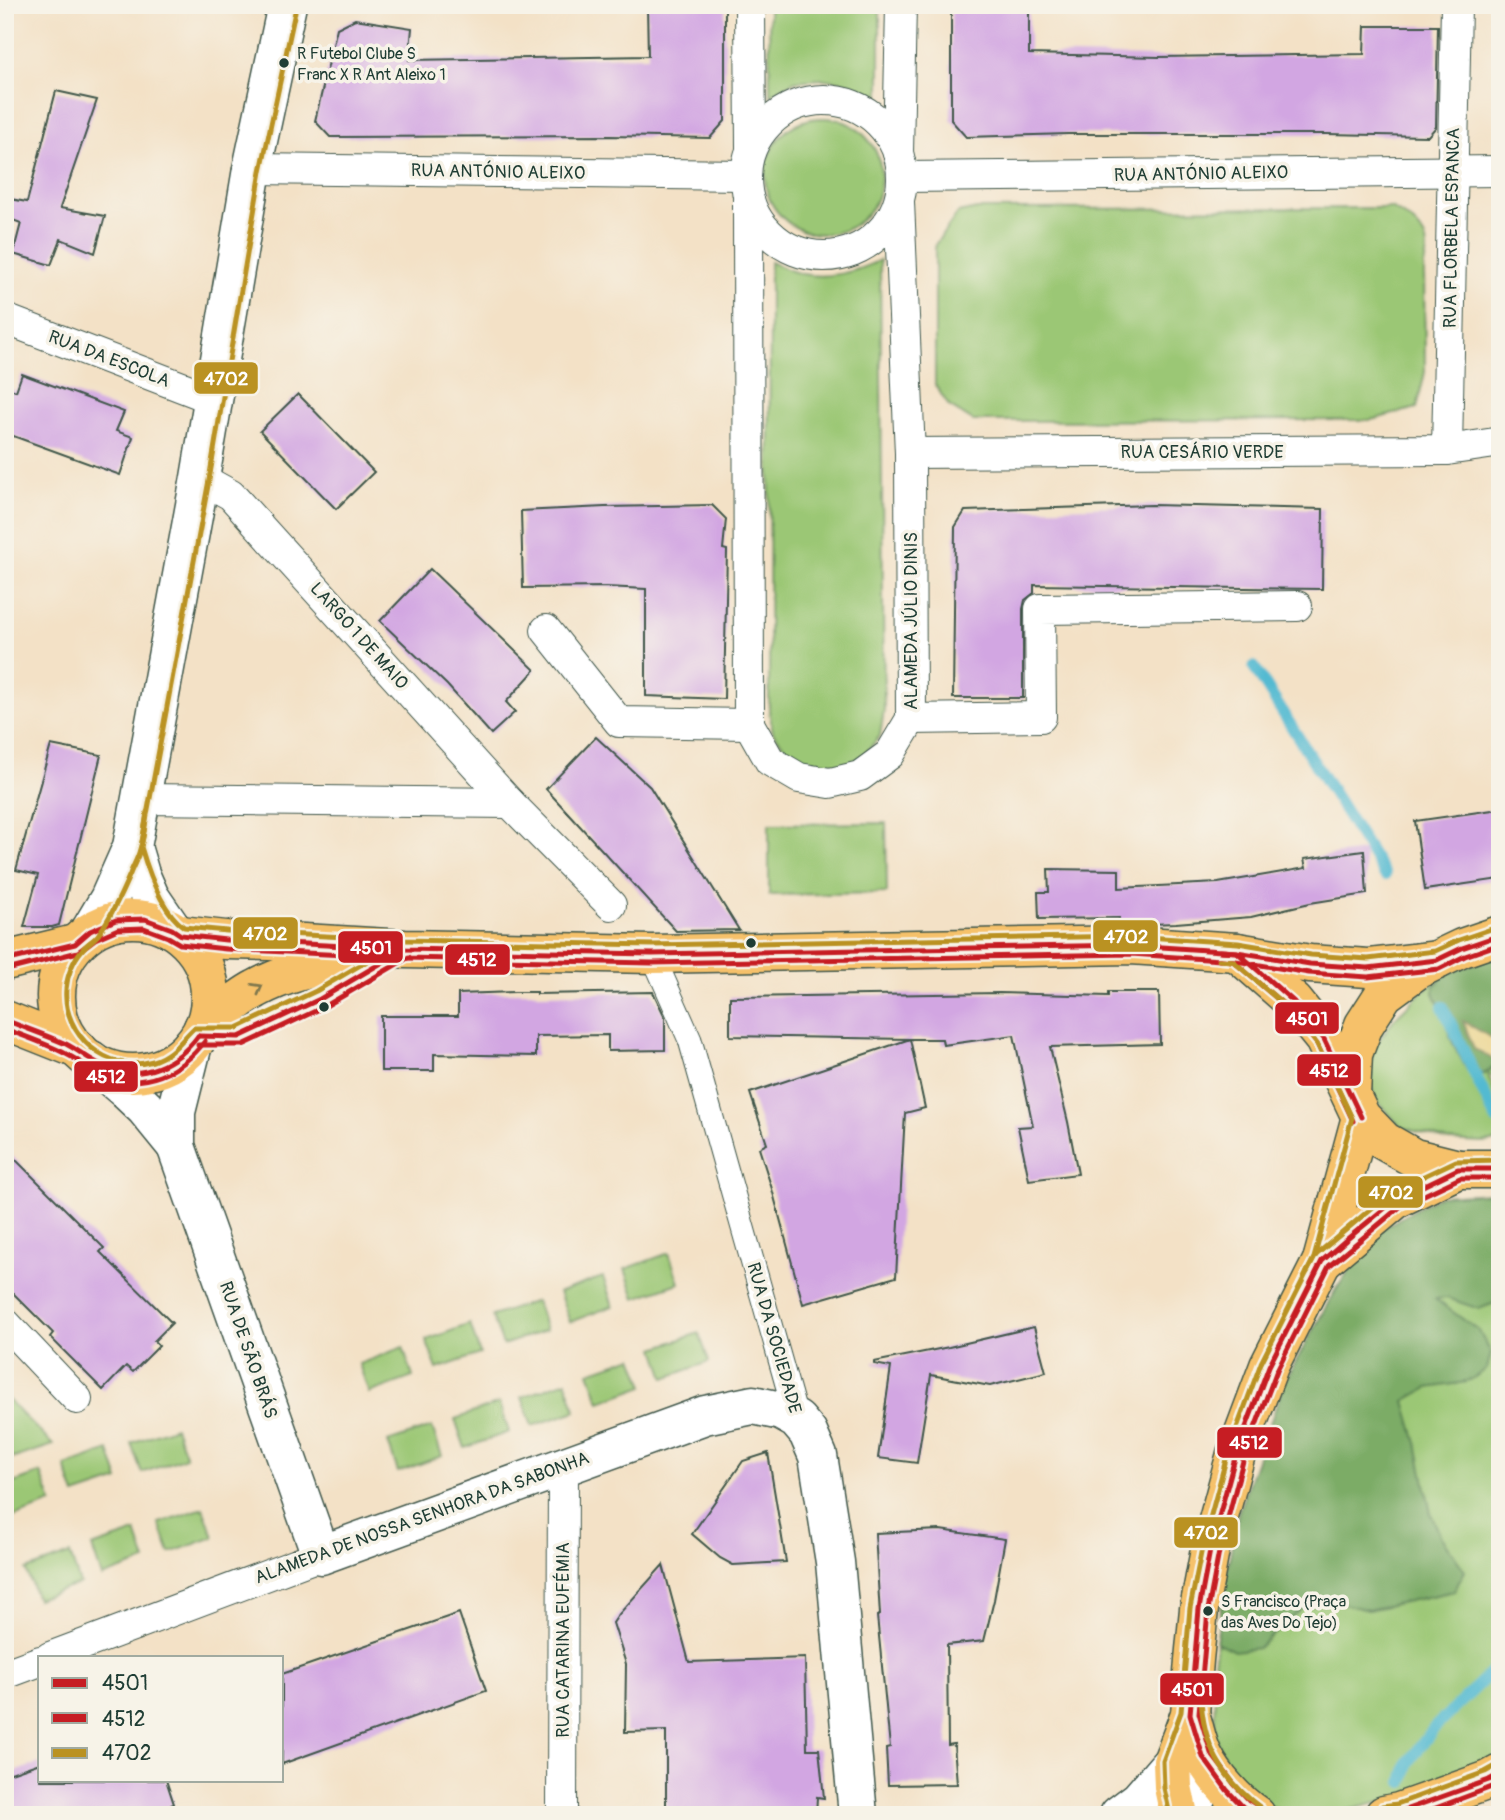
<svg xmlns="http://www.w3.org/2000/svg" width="1505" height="1820" viewBox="0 0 1505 1820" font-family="Pangolin,sans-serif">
	<rect width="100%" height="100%" fill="#f7f3e8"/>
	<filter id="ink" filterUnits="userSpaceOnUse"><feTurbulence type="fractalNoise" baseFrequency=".0143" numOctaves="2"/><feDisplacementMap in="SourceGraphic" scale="14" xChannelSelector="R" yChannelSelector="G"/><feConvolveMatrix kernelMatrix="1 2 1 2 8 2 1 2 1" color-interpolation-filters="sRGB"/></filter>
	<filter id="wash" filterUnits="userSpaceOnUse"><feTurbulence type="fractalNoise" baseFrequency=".00686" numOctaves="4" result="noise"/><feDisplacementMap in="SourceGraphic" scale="28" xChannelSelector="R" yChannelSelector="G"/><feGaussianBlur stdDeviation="1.57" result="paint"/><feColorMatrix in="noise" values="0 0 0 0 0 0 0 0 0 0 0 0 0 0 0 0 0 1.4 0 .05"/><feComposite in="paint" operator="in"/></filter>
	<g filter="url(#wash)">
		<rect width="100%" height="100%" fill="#f3e1c6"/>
		<g fill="#9bc775" stroke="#5d8254" stroke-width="2">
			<path d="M769,5H880V98L849,83L824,79L795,81L770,95Z"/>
			<circle cx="823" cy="176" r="58"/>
			<path d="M1391,208C1407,217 1427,228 1427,249C1427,254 1425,260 1424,266L1425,372L1417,408L1371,420L973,421L949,406L935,385V245L958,213L977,209Z"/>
			<path d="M880,260L884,710L880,736L864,755L842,768L815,767L791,754L773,733L769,711L770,262C780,266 792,272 802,274C828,279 857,272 880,260Z"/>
			<path d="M886,823L887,893L769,895V824Z"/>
			<path d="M1448,973L1434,992L1453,1043L1467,1070L1484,1074L1474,1049L1500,1063V1081L1487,1073L1500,1101V1141L1482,1143L1449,1141L1401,1127L1376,1100L1370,1083L1372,1050L1394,1019L1423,991Z"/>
			<path d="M1500,1193V1757L1418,1793L1336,1813L1284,1811L1252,1800L1232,1778L1215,1736L1214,1663L1226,1577L1285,1381L1337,1287L1439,1196Z"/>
			<path d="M669,1253L679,1283L635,1298L625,1269Z"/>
			<path d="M603,1277L613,1306L570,1322L559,1292Z"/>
			<path d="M536,1301L546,1330L503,1345L492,1316Z"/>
			<path d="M470,1324L480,1354L437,1369L426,1340Z"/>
			<path d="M699,1333L709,1362L665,1378L655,1348Z"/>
			<path d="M403,1347L413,1377L369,1393L359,1364Z"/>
			<path d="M633,1357L644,1386L600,1402L589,1372Z"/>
			<path d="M566,1381L576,1411L532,1426L522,1397Z"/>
			<path d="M5,1397L53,1445L14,1458L5,1449Z"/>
			<path d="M499,1403L509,1432L465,1448L455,1419Z"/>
			<path d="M175,1427L186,1457L142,1473L131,1443Z"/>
			<path d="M432,1427L442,1456L398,1472L388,1442Z"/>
			<path d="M109,1450L119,1480L75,1495L65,1466Z"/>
			<path d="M41,1473L52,1503L8,1519L5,1511V1486Z"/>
			<path d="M203,1508L214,1537L170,1553L159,1523Z"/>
			<path d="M136,1532L146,1561L102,1577L92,1547Z"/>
			<path d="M70,1554L80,1584L37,1599L26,1570Z"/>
		</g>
		<g fill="#7cac66" stroke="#4e744d" stroke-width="2">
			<path d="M1500,954V1057L1495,1066L1484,1074L1468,1070L1453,1043L1434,992V986L1448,973Z"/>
			<path d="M1493,1193L1500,1196V1301L1479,1309L1447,1298L1435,1299L1479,1331L1491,1353L1487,1369L1467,1382L1428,1388L1405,1401L1417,1443L1431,1514L1441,1537L1465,1571L1454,1591L1368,1610L1331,1601L1303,1608L1258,1648L1234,1651L1216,1642L1226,1577L1238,1513L1285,1381L1338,1287L1374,1233L1439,1196Z"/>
		</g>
		<path fill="#eeda9e" stroke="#868c69" stroke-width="2" d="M1463,1021L1500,1043V1063L1474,1049Z"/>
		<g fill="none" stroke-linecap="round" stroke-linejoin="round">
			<g stroke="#53bad1" stroke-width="12">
				<path d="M1254,667L1385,875"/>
				<path d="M1443,1007L1496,1119"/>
				<path d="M1403,1782L1408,1763L1434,1728L1500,1664"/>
			</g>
		</g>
		<g id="blocks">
			<g fill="#d2a6e2">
				<path d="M647,5H725V121L710,138L609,136L330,137L315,121L337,28L355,19L412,28L409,60L648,56Z"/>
				<path d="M951,5H1029V54L1159,57L1364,54L1365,26H1438L1436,127L1428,136L1326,134H1068L966,137L951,120Z"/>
				<path d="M56,91L97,100L60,208L105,216L95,253L61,239L51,265L13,254L21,223L5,217V198L27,202Z"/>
				<path d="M22,374L124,412L116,431L133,437L120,475L5,433V387L16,391Z"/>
				<path d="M298,394L374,472L336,509L260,431Z"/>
				<path d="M712,505L726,519L723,549L727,550L724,699L646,696V589L606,587L523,588L521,511L605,507Z"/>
				<path d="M1152,505L1323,509L1322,589L1034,585V593L1025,600L1023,609V698H953L955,527L965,511Z"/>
				<path d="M430,569L535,670L506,702L515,712L491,734L447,685L380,621Z"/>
				<path d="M596,737L650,787L739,930L676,931L546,789Z"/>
				<path d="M51,745L101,755L59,925L52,927H24L38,875L16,870Z"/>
				<path d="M1500,809V879L1425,890L1415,821Z"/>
				<path d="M1364,851L1367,894L1310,903L1251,917L1176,923L1150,924L1119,923V918L1039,919L1038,892H1049L1048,869L1119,870V888L1218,883L1306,868L1304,859Z"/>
				<path d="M515,992H537V994L653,992L665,1017V1050L608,1051V1035L536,1036V1056L434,1054V1071H381V1016H458V994Z"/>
				<path d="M1108,992H1159L1160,1044L1050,1047L1068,1122L1078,1174L1029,1180L1018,1127L1033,1126L1014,1035L943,1045L942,1039H910L925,1108L905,1113L896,1277L803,1304L772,1189L759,1148L767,1144L750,1093L910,1039L730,1036V997L1000,993L1108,996Z"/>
				<path d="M5,1149L104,1248L100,1252L172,1323L154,1341L159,1346L133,1372L126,1366L103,1390L50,1337L53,1333L5,1285Z"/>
				<path d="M1034,1327L1046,1372L990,1386L931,1375L917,1463L878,1458L891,1367L874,1364V1362L949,1347Z"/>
				<path d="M768,1453L786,1562L733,1565L720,1558L692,1534L743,1461Z"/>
				<path d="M940,1530L1005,1539L994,1600L984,1641L947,1645L948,1745L954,1744L957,1784L888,1785L886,1748L890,1747L877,1616L880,1615L875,1533Z"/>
				<path d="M663,1565L689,1662L805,1658L807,1749H819L824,1798L817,1797L816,1815H666V1731L625,1732L626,1664L613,1623L619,1614Z"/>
				<path d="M459,1613L486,1691L282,1764V1674Z"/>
				<path d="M40,1763V1780H166L174,1804L142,1815H5V1775Z"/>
			</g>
		</g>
	</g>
	<g filter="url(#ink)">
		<use href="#blocks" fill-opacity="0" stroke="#3f564a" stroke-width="2"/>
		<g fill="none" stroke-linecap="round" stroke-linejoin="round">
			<g stroke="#3f564a" stroke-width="18">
				<path id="service" d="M202,1036L239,1037L320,999L394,955"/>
			</g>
			<g stroke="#3f564a" stroke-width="25">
				<path id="pedestrian" d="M652,954L690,1040L797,1420"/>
			</g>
			<g stroke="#3f564a" stroke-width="32">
				<g id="minor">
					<path d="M750,5L751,148"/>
					<circle cx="824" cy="178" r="78"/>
					<path d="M898,153L901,5"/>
					<path d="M252,169L745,175"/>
					<path d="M903,177L1500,171"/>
					<path d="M748,200L749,724L770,761L799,778L830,783L860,776L890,754L911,719L910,453L899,202"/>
					<path d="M5,319L213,399"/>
					<path d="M1447,450L1456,5"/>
					<path d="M910,453L1447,450L1495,443"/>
					<path d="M200,478L231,495L510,803L611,905"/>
					<path d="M546,630L619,722L749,724"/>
					<path d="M911,719L1041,717L1040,609L1297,606"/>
					<path d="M141,799L510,803"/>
					<path d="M5,1323L77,1399"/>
					<path d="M50,1657L321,1555"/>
					<path d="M5,1674L40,1661"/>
					<path d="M562,1815L563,1466"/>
				</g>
			</g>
			<g stroke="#3f564a" stroke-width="41">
				<g id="tertiary">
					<path d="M132,847L140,874L150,897L172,929"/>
					<path d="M90,931L109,899L132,847L200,478L252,169L287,5"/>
					<path d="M193,1044L176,1112V1146L321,1555L705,1415L753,1405L781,1411L797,1420L808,1433L818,1456L835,1562L858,1815"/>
					<path d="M91,1060L126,1090L145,1108L176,1146"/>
					<path d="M1119,1815L1139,1800L1172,1762"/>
					<path d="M1190,1815L1202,1782L1203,1757"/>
				</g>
			</g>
			<g stroke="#3f564a" stroke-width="41">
				<g id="primary">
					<circle cx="133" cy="996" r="77"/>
					<path d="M181,935L226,940L270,941L405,949L652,954L1131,945L1237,952L1310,964L1368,968L1437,960"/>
					<path d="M1237,952L1294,1002L1324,1039L1361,1117L1384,1141L1414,1158L1458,1169H1500"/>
					<path d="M5,961L75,944"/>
					<path d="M5,1020L78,1049"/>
					<path d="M203,1028C220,1015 237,999 256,989C286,972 321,966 355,959"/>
					<path d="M1351,1095L1353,1054L1364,1025L1384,994L1418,969L1462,948L1500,935"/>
					<path d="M1322,1261L1396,1199L1458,1169"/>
					<path d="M1190,1714C1195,1728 1197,1744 1204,1757C1214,1777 1237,1803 1256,1815"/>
					<path d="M1179,1815L1173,1787L1172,1762L1190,1714L1194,1660L1199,1609L1210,1550L1236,1454L1269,1366L1322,1261L1361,1117"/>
					<path d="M1384,1815L1399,1812L1489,1780L1500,1774"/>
				</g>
			</g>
			<use href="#service" stroke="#fff" stroke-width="16"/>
			<use href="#pedestrian" stroke="#fff" stroke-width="23"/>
			<use href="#minor" stroke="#fff" stroke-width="30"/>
			<use href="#tertiary" stroke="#fff" stroke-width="38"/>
			<use href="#primary" stroke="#f6c16b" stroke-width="38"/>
			<g stroke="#f7f3e8" stroke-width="10">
				<g id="bus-1">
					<path d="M1220,951L1237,952L1294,1002L1324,1039L1361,1117"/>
					<path d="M5,961L75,944L90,931L116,920L145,919L172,929L181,935L226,940L405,949L652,954L1131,945L1237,952L1310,964L1368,968L1437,960L1462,948L1500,935"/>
					<path d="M5,1020C25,1028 46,1035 66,1044C80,1051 93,1063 108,1068C143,1081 177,1064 198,1036"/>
					<path d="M198,1036L239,1037L320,999L405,949"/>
					<path d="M1256,1815L1243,1807L1227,1790L1203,1757L1190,1714L1199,1609L1210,1550L1236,1454L1269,1366L1322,1261L1346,1240L1396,1199L1458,1169H1500"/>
					<path d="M1385,1815L1399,1812L1489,1780L1500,1774"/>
				</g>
			</g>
			<g stroke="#f7f3e8" stroke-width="10">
				<g id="bus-2">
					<path d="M1219,960L1233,961L1288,1008L1317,1044L1353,1121"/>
					<path d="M7,970L78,952L95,939L118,929L144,928L168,937L180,944L226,949L404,958L652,963L1131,954L1236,961L1309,973L1368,977L1439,969L1465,956L1500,944"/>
					<path d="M5,1029C26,1037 47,1044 66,1054C79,1060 91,1071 104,1076C143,1090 181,1073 205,1041"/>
					<path d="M198,1045H243L324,1007L409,957"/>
					<path d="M1261,1808L1249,1800L1234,1784L1211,1753L1199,1713L1208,1610L1219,1552L1244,1457L1277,1370L1329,1266L1352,1247L1401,1206L1460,1178H1500"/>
					<path d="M1417,1815L1500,1784"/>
				</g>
			</g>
			<g stroke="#f7f3e8" stroke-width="10">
				<g id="bus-3">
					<path d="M296,7L261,171L209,480L141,847C148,871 162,912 184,927L227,931L405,940L652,945L1132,936L1238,943L1311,955L1368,959L1435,951L1459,940L1497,927"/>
					<path d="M147,812C145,824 144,838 140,849C138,858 133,866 130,874C121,895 111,917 98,935C93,941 86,944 82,950C73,960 67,976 66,989C62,1035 108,1075 153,1061C174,1054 180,1041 194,1028H237L316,991L401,941"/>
					<path d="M1307,1272L1316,1255L1392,1191L1456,1161L1500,1160"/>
					<path d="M1201,1695C1202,1744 1222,1779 1261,1808"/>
					<path d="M1382,1806L1397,1804L1485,1772L1496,1766"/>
					<path d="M1170,1815L1164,1788L1163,1761L1181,1712L1190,1608L1202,1548L1228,1452L1261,1363L1314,1258L1352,1118L1317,1044L1288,1008L1233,961L1219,960"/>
				</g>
			</g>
			<use href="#bus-1" stroke="#c61d23" stroke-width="5"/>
			<use href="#bus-2" stroke="#c61d23" stroke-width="5"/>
			<use href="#bus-3" stroke="#ba9222" stroke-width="5"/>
		</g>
		<defs><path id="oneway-chevron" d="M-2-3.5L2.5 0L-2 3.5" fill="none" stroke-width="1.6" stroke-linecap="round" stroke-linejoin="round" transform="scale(1.75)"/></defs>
		<use stroke="#80784d" href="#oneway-chevron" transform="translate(258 988) rotate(-29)"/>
	</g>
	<g fill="#1f3d34" stroke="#f7f3e8" stroke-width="2.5">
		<circle cx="284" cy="63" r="6"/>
		<circle cx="751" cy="943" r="6"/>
		<circle cx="324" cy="1007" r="6"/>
		<circle cx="1208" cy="1611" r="6"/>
	</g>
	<g text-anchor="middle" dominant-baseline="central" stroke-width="7" stroke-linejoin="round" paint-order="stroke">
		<g font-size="16" fill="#1f3d34" stroke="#f7f3e8" text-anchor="start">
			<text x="297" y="54">R Futebol Clube S<tspan x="297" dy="21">Franc X R Ant Aleixo 1</tspan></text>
			<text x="1221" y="1602">S Francisco (Praça<tspan x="1221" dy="21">das Aves Do Tejo)</tspan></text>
		</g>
		<g font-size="18" fill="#1f3d34" stroke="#f7f3e8">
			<text transform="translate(498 172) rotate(1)">RUA ANTÓNIO ALEIXO</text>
			<text transform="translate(1201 174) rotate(-1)">RUA ANTÓNIO ALEIXO</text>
			<text transform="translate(1452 228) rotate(-89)">RUA FLORBELA ESPANCA</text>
			<text transform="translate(109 359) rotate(21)">RUA DA ESCOLA</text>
			<text x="1202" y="452">RUA CESÁRIO VERDE</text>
			<text transform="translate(911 621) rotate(-90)">ALAMEDA JÚLIO DINIS</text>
			<text transform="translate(359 636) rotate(48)">LARGO 1 DE MAIO</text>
			<text transform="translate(774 1338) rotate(74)">RUA DA SOCIEDADE</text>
			<text transform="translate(248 1350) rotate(71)">RUA DE SÃO BRÁS</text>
			<text transform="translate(422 1518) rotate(-20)">ALAMEDA DE NOSSA SENHORA DA SABONHA</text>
			<text transform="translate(563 1640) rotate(-90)">RUA CATARINA EUFÉMIA</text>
		</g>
	</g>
	<g stroke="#f7f3e8" stroke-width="2.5">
		<rect x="193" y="361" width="66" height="34" rx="7" fill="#ba9222"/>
		<rect x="232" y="916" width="67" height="34" rx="7" fill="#ba9222"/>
		<rect x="1092" y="919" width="67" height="34" rx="7" fill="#ba9222"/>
		<rect x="337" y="930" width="67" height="34" rx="7" fill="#c61d23"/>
		<rect x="444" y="943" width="67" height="33" rx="7" fill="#c61d23"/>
		<rect x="1274" y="1001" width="66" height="34" rx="7" fill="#c61d23"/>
		<rect x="1296" y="1053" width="66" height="34" rx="7" fill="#c61d23"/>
		<rect x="73" y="1060" width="66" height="33" rx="7" fill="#c61d23"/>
		<rect x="1357" y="1175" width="67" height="34" rx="7" fill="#ba9222"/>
		<rect x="1216" y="1426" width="67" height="33" rx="7" fill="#c61d23"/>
		<rect x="1173" y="1516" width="66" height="33" rx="7" fill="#ba9222"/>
		<rect x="1159" y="1672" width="66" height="34" rx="7" fill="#c61d23"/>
	</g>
	<g font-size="19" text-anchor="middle" font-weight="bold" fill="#fff">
		<text x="226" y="385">4702</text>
		<text x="265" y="940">4702</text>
		<text x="1126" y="943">4702</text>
		<text x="371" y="954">4501</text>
		<text x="477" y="966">4512</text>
		<text x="1307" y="1025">4501</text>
		<text x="1329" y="1077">4512</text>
		<text x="106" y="1083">4512</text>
		<text x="1391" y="1199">4702</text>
		<text x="1249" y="1449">4512</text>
		<text x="1206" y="1539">4702</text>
		<text x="1192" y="1696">4501</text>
	</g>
	<rect width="1505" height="1820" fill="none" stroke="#f7f3e8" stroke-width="28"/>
	<rect x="38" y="1656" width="245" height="126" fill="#f7f3e8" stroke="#a1aaa0" stroke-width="2"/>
	<rect x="52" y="1678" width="35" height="10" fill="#c61d23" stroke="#a1aaa0" stroke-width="2"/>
	<text x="102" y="1690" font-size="21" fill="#1f3d34">4501</text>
	<rect x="52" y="1713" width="35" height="10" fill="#c61d23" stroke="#a1aaa0" stroke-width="2"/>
	<text x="102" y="1726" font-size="21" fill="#1f3d34">4512</text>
	<rect x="52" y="1748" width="35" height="10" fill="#ba9222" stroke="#a1aaa0" stroke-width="2"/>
	<text x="102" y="1760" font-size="21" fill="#1f3d34">4702</text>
</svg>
